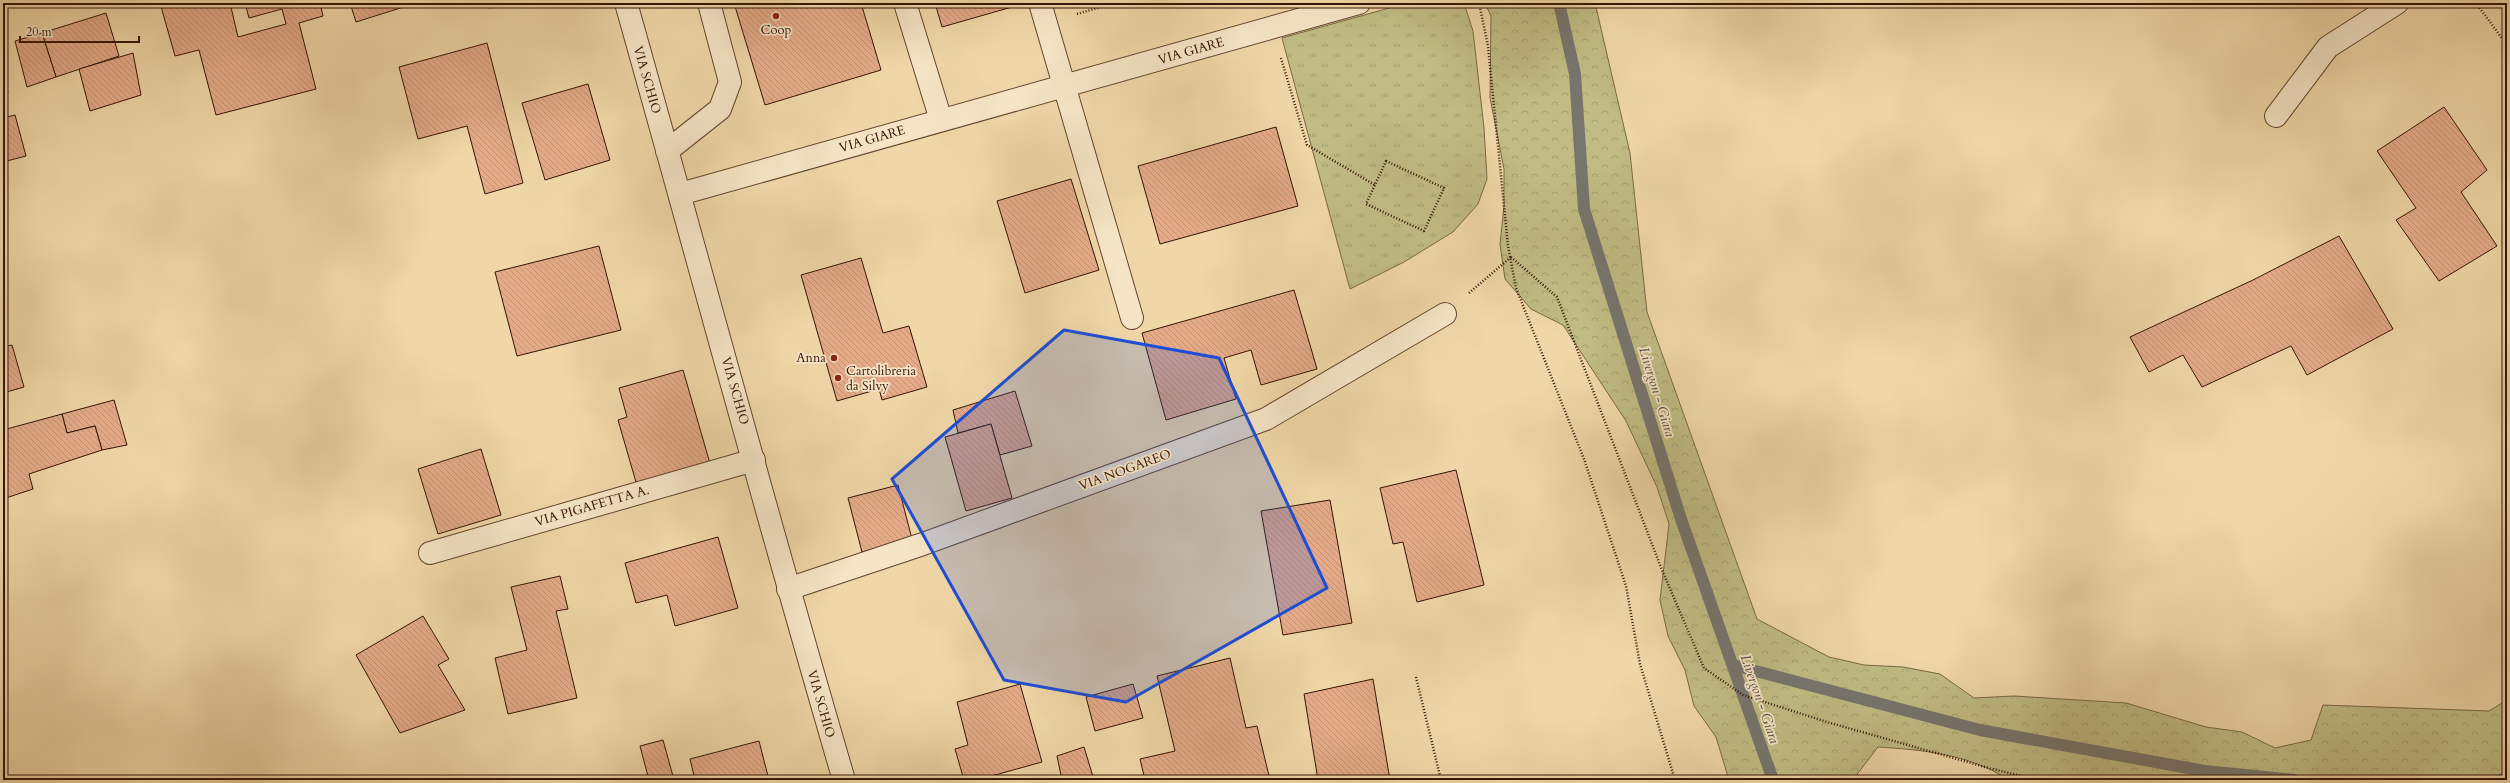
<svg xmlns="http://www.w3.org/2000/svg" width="2510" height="783" viewBox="0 0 2510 783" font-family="Cardo,serif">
	<defs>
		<pattern id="forest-crowns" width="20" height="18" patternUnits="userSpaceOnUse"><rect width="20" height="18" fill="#c0bc83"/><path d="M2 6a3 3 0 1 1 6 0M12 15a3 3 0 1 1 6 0" fill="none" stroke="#a6a170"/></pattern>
		<pattern id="park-tufts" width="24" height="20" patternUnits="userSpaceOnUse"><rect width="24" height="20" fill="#c0bc83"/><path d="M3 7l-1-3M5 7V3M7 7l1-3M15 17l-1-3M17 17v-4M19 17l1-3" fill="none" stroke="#a6a170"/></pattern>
		<pattern id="building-back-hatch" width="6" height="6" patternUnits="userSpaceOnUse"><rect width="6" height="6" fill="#e5ab89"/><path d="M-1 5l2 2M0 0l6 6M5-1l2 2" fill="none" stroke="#c59275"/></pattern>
	</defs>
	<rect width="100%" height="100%" fill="#f0d7a7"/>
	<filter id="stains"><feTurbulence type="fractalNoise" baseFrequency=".005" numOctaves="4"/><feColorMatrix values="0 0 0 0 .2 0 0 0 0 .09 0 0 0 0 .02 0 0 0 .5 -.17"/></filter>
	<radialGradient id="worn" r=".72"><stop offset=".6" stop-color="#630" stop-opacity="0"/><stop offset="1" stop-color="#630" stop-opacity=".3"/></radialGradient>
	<path fill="url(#forest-crowns)" stroke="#7a6844" d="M1485,3H1595L1630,153L1647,312L1757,619L1829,657L1864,665L1903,667L1940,674L1974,698L2014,696L2126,703L2206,727L2242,732L2275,748L2311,740L2323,705L2489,711L2507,700V780H2009C1969,754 1924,750 1878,747L1855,777V780H1729L1716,737L1694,706L1685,670L1668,636L1660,600L1669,524L1657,487L1626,421L1563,325L1531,309L1505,279L1500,244L1504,206V169L1490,98L1491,16Z"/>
	<path fill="url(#park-tufts)" stroke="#7a6844" d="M1407,3H1464L1473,31L1484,128L1487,179L1478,204L1453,232L1404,262L1350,289L1282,38Z"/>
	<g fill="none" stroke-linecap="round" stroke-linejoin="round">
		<g stroke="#76756e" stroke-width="12">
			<path d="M1559,3L1575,74L1584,209L1681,519L1773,780"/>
			<path d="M1733,665L1980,730L2205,771L2295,780"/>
			<path d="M2501,780L2507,779"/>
		</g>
	</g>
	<g fill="url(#building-back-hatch)" stroke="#351405">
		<path d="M160,3H230L238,37L286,24L282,9L249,18L245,3H320L323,16L299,23L316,89L216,115L199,50L175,56Z"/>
		<path d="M350,3H413V4L356,22Z"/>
		<path d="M488,3H508L489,8Z"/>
		<path d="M734,3H861L881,70L765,105Z"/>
		<path d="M935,3H1010L1012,7L942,27Z"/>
		<path d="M106,13L119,56L56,77L42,33Z"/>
		<path d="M42,33L56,77L27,87L15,41Z"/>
		<path d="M487,43L523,183L485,194L467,126L418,139L399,67Z"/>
		<path d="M133,53L141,95L90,111L79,69Z"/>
		<path d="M3,73L8,93L3,94Z"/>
		<path d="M588,84L610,160L545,180L522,103Z"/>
		<path d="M2444,107L2487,170L2461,192L2497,246L2439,281L2396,220L2416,208L2377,151Z"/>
		<path d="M15,115L26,156L3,162V118Z"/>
		<path d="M1276,127L1298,206L1160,244L1138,166Z"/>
		<path d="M1071,179L1099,270L1025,293L997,201Z"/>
		<path d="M2339,236L2393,329L2307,375L2291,346L2202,387L2183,355L2149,372L2130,337L2253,280Z"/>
		<path d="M599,246L621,330L517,356L495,272Z"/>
		<path d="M861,258L883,333L909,326L927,387L882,400L879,389L837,401L801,275Z"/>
		<path d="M1294,290L1317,369L1261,385L1251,350L1224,358L1236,399L1166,420L1142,333Z"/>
		<path d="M12,345L24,387L3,393V347Z"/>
		<path d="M683,370L711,467L638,489L618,420L627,417L619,388Z"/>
		<path d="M1015,391L1032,446L1000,455L991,424L958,433L953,410Z"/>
		<path d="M114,400L127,445L102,450L95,426L67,433L62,414Z"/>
		<path d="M62,414L67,433L95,426L102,450L29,474L33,489L3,499V430Z"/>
		<path d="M991,424L1012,498L966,511L945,437Z"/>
		<path d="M481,449L501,515L438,534L418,469Z"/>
		<path d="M1456,470L1484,585L1417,602L1403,542L1393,544L1380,488Z"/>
		<path d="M898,485L912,539L862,552L848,498Z"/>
		<path d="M1330,500L1352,623L1283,635L1261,511Z"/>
		<path d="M718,537L738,608L675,626L667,595L636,603L625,563Z"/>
		<path d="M560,576L568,609L556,611L577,698L508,714L495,658L527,650L511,587Z"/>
		<path d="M423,616L449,659L438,665L465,710L400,733L356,655Z"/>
		<path d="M1230,658L1246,728L1257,726L1270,780H1145L1140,759L1175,751L1157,676Z"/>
		<path d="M1373,679L1390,780H1318L1304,694Z"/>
		<path d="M1020,684L1042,762L977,780H964L955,749L968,745L957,702Z"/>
		<path d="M1133,684L1143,718L1095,731L1086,697Z"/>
		<path d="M663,740L674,780H649L640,746Z"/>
		<path d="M759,741L769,780H695L690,759Z"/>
		<path d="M1084,747L1094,780H1062L1057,756Z"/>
	</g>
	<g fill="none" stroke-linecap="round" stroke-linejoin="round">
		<g stroke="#64452e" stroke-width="24">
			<g id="minor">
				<path d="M626,3C699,262 768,522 844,780"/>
				<path d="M905,3L941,120"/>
				<path d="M1040,3L1132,318"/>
				<path d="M2276,116L2328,47L2397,3"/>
				<path d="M667,151L720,109L730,82L709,3"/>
				<path d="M680,194L1359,3"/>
				<path d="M430,553L754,460"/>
				<path d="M788,589L923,544L1266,419L1445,314"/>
			</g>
		</g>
		<g stroke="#351405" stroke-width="2.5" stroke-dasharray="1 2" stroke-linecap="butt">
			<path d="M1479,3L1488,46L1508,246L1516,288L1584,459L1626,586L1640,664L1675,780"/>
			<path d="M2476,3L2507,45"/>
			<path d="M1391,6L1401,3"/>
			<path d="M1077,14L1114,3"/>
			<path d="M1281,58L1307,145L1375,185"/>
			<path d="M1386,161L1444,188L1424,231L1366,204Z"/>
			<path d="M1511,257L1557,297L1662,570L1704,668L1743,695L1827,722L1992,769L2040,780"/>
			<path d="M1469,293L1511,257"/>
			<path d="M1416,677L1441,780"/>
		</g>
		<use href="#minor" stroke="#f5e5c6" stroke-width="22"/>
	</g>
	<path fill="#1d4ed8" fill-opacity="0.2" stroke="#1d4ed8" stroke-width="3" stroke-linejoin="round" d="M1064,330L1219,358L1327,588L1126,702L1004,680L892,479Z"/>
	<g fill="#8f2418" stroke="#f5e5c6" stroke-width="1.5">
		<circle cx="776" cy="16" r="4"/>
		<circle cx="834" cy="358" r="4"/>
		<circle cx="838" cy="378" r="4"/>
	</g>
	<g text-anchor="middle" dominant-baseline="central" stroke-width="3.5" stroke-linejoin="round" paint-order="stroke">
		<g font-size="13" fill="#351405" stroke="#f5e5c6">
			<text x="776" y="30">Coop</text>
			<text x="826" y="358" text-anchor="end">Anna</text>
			<text x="846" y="371" text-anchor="start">Cartolibreria<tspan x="846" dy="15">da Silvy</tspan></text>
		</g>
		<g font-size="13" fill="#351405" stroke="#f5e5c6">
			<text transform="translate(1191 51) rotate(-16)">VIA GIARE</text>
			<text transform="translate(647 80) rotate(74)">VIA SCHIO</text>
			<text transform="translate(872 139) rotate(-16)">VIA GIARE</text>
			<text transform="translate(735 391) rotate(74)">VIA SCHIO</text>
			<text transform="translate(1125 470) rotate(-20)">VIA NOGAREO</text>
			<text transform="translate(592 506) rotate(-16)">VIA PIGAFETTA A.</text>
			<text transform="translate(821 704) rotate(74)">VIA SCHIO</text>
		</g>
		<g font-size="14" font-style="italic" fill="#5b4d42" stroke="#f5e5c6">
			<text transform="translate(1657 392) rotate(73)">Livergon - Giara</text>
			<text transform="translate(1760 699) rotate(71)">Livergon - Giara</text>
		</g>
	</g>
	<rect width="2510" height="783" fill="none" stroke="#f0d7a7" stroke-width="16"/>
	<rect x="4" y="4" width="2502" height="775" fill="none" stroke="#351405" stroke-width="2"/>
	<rect x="8" y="8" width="2494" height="767" fill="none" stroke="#351405"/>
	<path d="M20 36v6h119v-6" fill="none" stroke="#351405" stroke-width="2"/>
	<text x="26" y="36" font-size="12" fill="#351405" stroke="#f5e5c6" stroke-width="3" paint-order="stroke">20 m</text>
	<rect width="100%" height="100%" filter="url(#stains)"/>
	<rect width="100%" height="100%" fill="url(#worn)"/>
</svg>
